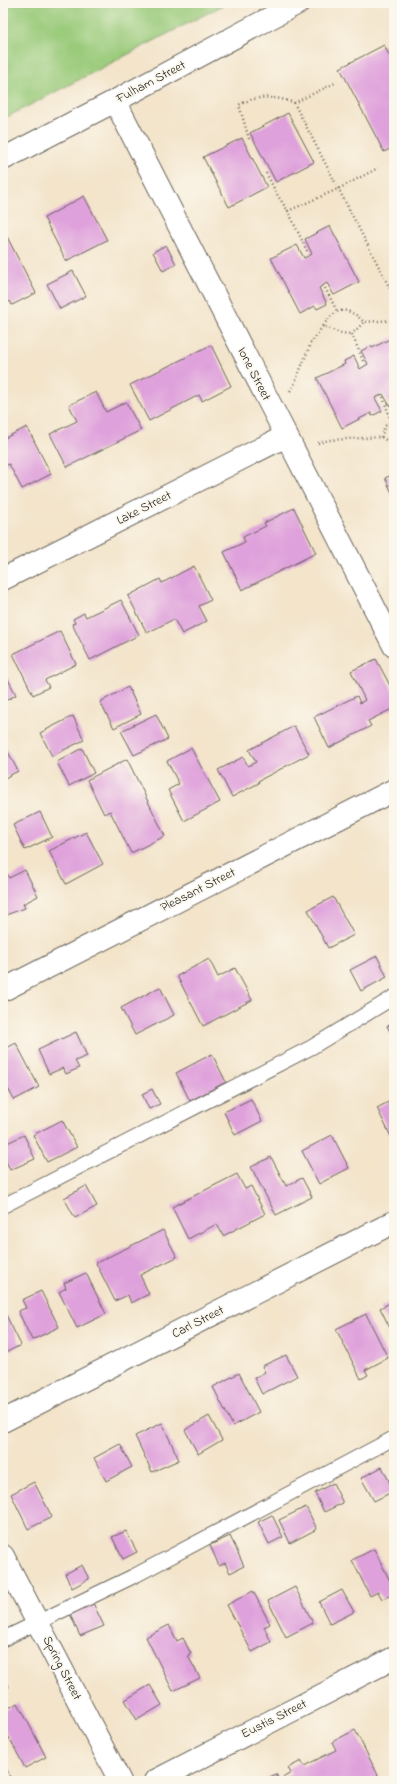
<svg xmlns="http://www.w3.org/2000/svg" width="397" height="1784" viewBox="0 0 397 1784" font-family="'Indie Flower',sans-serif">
	<rect width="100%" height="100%" fill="#fbf7ec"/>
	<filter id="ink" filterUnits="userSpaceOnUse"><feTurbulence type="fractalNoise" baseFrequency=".025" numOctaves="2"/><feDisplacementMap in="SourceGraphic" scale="8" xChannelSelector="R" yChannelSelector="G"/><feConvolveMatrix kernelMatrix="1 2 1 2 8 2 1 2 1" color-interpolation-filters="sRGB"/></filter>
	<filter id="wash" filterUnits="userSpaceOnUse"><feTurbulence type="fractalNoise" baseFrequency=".012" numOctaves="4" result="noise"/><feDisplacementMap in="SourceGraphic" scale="16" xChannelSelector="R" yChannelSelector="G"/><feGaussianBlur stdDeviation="0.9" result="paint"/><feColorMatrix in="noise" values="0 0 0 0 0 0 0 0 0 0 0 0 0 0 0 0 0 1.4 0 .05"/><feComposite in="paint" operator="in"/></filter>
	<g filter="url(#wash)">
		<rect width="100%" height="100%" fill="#f3e4ca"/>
		<path fill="#99ca79" stroke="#5a734a" d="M3,3H227L3,119Z"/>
		<g id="blocks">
			<g fill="#dfa1db">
				<path d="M384,45L394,65V147L384,152L340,68Z"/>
				<path d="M288,113L314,162L276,182L250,133Z"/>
				<path d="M242,138L267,187L229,207L203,157Z"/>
				<path d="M84,196L107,240L66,261L44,218Z"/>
				<path d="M330,226L359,282L334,295L327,283L319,288L327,304L317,309L315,306L300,314L271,258L297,245L304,258L312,254L305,239Z"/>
				<path d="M5,233L36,293L12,305L10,301L3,305V234Z"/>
				<path d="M166,245L176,264L163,271L153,252Z"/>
				<path d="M73,271L86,296L60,309L47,284Z"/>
				<path d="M394,337V404L390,406L383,394L375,398L382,411L372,416L371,413L342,428L317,378L345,364L344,361L354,356L360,369L368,364L361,351L371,346L372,348Z"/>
				<path d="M211,345L231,386L202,401L199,395L149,421L130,385Z"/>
				<path d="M96,392L106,412L126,402L141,430L67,467L50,434L77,421L69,405Z"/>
				<path d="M27,427L51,474L22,489L9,464L3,467V439Z"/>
				<path d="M394,474V497L385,478Z"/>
				<path d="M294,508L316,553L242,590L224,552L245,542L243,537L266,526L264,523Z"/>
				<path d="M194,566L211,600L199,606L207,621L182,634L174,619L147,633L128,596L160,579L162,583Z"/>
				<path d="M121,600L139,635L90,660L72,624L75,623L73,619L84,613L86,617Z"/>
				<path d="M60,631L76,664L45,680L49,687L33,695L13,654Z"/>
				<path d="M376,659L394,693V708L368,721L371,726L329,748L314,717L357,696L360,703L365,700L351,671Z"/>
				<path d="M3,669L16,695L3,702Z"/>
				<path d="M128,687L141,714L114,728L100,702Z"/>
				<path d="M156,714L168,739L134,755L121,731Z"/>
				<path d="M73,716L84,740L52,756L40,733Z"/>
				<path d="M294,726L309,754L258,781L259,783L232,797L218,770L243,757L248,766L256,762L249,750Z"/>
				<path d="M6,748L18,771L3,779V749Z"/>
				<path d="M82,748L94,773L69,786L57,762Z"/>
				<path d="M191,748L220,802L184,821L168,790L179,784L167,761Z"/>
				<path d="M127,759L165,836L131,853L110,811L104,814L87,780Z"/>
				<path d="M40,812L52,837L25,850L13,825Z"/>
				<path d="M86,832L103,864L66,884L49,851Z"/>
				<path d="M3,865L9,878L25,870L38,896L23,904L25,908L3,916Z"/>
				<path d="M333,897L354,935L328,948L308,910Z"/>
				<path d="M377,956L387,977L361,991L350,970Z"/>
				<path d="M209,959L218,977L235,968L252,1000L203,1026L177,976Z"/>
				<path d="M160,987L174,1015L135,1035L121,1008Z"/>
				<path d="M394,1023V1039L387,1026Z"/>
				<path d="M76,1032L87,1056L75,1061L79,1068L66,1074L63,1068L49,1074L38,1050Z"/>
				<path d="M16,1043L39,1087L14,1100L3,1079V1050Z"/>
				<path d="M212,1054L226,1082L190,1101L176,1073Z"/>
				<path d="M152,1089L160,1104L149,1109L142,1094Z"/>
				<path d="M251,1099L262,1121L235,1135L224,1112Z"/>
				<path d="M394,1099V1143L377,1108Z"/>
				<path d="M62,1120L77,1147L47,1162L33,1135Z"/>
				<path d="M24,1135L35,1159L10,1170L3,1154V1145Z"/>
				<path d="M332,1135L349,1168L319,1184L302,1151Z"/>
				<path d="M271,1157L286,1186L302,1178L312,1197L276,1215L251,1167Z"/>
				<path d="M237,1174L245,1189L251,1186L265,1214L223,1236L217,1224L188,1239L172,1207Z"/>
				<path d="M86,1186L97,1206L75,1218L64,1198Z"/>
				<path d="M163,1230L177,1257L140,1275L149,1294L131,1303L128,1295L115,1301L96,1263Z"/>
				<path d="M86,1273L106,1314L77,1328L59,1292L66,1288L64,1283Z"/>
				<path d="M41,1291L59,1327L32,1340L18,1311L26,1308L22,1300Z"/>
				<path d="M394,1301V1336L380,1308Z"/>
				<path d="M3,1309L21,1345L3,1354Z"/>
				<path d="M366,1314L388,1358L365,1370L368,1375L361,1379L336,1329Z"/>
				<path d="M286,1355L297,1376L262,1394L254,1378L265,1372L262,1366Z"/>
				<path d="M239,1373L259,1412L233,1426L213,1387Z"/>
				<path d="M209,1416L222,1440L198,1454L185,1430Z"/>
				<path d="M162,1423L179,1460L152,1472L135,1436Z"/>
				<path d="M120,1444L132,1467L106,1481L94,1458Z"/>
				<path d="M382,1467L394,1491L374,1501L361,1478Z"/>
				<path d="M34,1482L52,1517L28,1529L11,1494Z"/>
				<path d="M333,1483L343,1503L324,1512L315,1493Z"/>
				<path d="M306,1507L317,1529L290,1543L279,1520Z"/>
				<path d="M272,1515L283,1537L269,1544L258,1522Z"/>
				<path d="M126,1531L137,1552L123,1559L112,1537Z"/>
				<path d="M230,1536L244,1566L230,1573L225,1563L219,1566L210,1545Z"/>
				<path d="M374,1549L394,1589V1594L382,1599L378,1592L370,1596L352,1560Z"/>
				<path d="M82,1565L89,1579L72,1588L65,1574Z"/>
				<path d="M295,1587L313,1623L286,1637L268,1601Z"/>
				<path d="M342,1590L354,1612L330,1624L319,1602Z"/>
				<path d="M253,1591L270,1624L264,1627L271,1642L252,1652L227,1605Z"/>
				<path d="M93,1603L104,1626L80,1636L70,1614Z"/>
				<path d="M169,1625L177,1641L183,1638L191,1654L188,1656L200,1678L173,1691L146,1637Z"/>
				<path d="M3,1675L9,1687L3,1690Z"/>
				<path d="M150,1685L162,1705L137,1720L125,1700Z"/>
				<path d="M18,1703L46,1757L25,1768L3,1726V1711Z"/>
				<path d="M355,1730L381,1781H262L276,1774L279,1780L291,1773L288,1768L301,1761L304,1766L336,1750L332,1742Z"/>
				<path d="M3,1762L10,1776L7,1778L9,1781H3Z"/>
			</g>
		</g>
	</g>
	<g filter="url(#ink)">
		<use href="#blocks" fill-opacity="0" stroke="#676259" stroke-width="1"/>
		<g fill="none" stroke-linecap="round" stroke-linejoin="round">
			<g stroke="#676259" stroke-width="16">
				<g id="lane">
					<path d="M3,1206L312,1047L394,997"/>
					<path d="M3,1639L136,1575L394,1438"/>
				</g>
			</g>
			<g stroke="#676259" stroke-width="24">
				<g id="street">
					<path d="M115,101L394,646"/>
					<path d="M3,159L115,101L298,3"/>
					<path d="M3,579L286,436"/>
					<path d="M3,990L394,790"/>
					<path d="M3,1421L394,1222"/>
					<path d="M3,1556L120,1781"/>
				</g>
			</g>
			<g stroke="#676259" stroke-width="24">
				<path id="secondary" d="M155,1781L394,1658"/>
			</g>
			<g stroke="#676259" stroke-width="2.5" stroke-dasharray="1 3" stroke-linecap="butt">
				<path d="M294,103L335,83"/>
				<path d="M249,139L239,105C255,95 277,96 294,103L394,296"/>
				<path d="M266,173L278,196L288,211"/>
				<path d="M307,251L288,211L338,189L378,168"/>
				<path d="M325,288L337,311"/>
				<path d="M323,326C337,306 347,306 364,322"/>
				<path d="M363,361L352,334L364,322L394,320"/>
				<path d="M290,391L294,385L311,343L323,326L340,333L352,334"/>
				<path d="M383,397L391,421"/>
				<path d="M381,437L385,426L394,420"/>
				<path d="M318,443L329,440L381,437L394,445"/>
			</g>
			<use href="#lane" stroke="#fff" stroke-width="14"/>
			<use href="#street" stroke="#fff" stroke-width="22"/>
			<use href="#secondary" stroke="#fff" stroke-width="22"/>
		</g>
	</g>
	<g text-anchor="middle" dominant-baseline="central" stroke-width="3.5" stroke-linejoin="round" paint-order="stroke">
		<g font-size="13" fill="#1c1c1c" stroke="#fbf7ec">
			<text transform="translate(151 82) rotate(-28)">Fulham Street</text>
			<text transform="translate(254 374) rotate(63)">Ione Street</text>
			<text transform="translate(144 508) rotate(-27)">Lake Street</text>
			<text transform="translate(198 890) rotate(-27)">Pleasant Street</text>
			<text transform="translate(198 1322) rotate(-27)">Carl Street</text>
			<text transform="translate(62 1668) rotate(63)">Spring Street</text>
			<text transform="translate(274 1719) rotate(-27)">Eustis Street</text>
		</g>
	</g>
	<rect width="397" height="1784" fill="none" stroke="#fbf7ec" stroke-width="16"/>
</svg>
